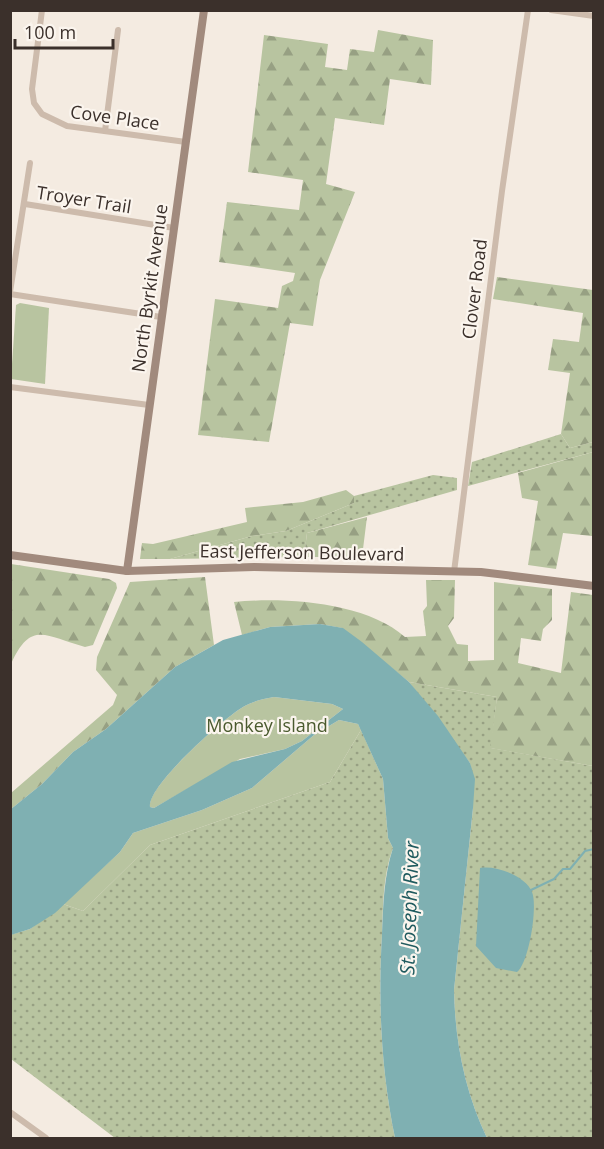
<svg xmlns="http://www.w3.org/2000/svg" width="604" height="1149" viewBox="0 0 604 1149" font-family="'Open Sans',sans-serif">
	<defs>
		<pattern id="grass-dots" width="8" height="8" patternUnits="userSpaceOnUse" patternTransform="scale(1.5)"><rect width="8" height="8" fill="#b8c4a0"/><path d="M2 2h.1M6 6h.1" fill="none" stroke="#97a083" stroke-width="1.8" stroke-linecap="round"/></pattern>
		<pattern id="forest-firs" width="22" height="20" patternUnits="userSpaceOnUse" patternTransform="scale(1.5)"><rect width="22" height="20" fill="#b8c4a0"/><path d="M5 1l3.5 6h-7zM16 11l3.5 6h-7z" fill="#97a083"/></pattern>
	</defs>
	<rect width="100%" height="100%" fill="#f4ebe1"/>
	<g fill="url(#grass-dots)">
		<path d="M561,434L570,448L593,442V452L468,486L472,462Z"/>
		<path d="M433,475L457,478V490L307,533L304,557L170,559L252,536L286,531L354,503V496Z"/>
		<path d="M409,682L497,697L491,748L593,766V1138H487C465,1092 455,1042 454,990L473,808L470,763Z"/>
		<path d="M361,730L383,779L388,838L393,848C383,875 383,905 382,934C378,1003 381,1070 395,1138H115L11,1059L10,935L30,929L63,904L83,911L150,845L330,782Z"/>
	</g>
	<g fill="url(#forest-firs)">
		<path d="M378,30L433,40L431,85L390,79L384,125L335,118L326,184L355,192L320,280L313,326L290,323L269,442L198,435L215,299L278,308L282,286L293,281L295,273L219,262L227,202L299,210L303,180L248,172L264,35L328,44L325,67L347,70L350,49L374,52Z"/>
		<path d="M497,277L593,290V442L570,448L561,434L570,373L548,370L553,339L579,342L583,313L493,299Z"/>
		<path d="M593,452L592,536L563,533L556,569L528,565L538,501L522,498L518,473Z"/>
		<path d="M346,490L354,496V503L286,531L252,536L170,559H140L142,543L153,544L247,522L245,508L303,502Z"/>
		<path d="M367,517L362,557H304L307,533Z"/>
		<path d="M11,564L109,579L116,583L117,588L93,645L85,647C45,636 31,620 11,664Z"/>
		<path d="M205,577L214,645L175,667L106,729L73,752L42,784L11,809V793L113,705L117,695L96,670L97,657L130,582Z"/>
		<path d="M426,580H455L454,618L448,626L457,644L468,645V661L494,660V582L552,589V620L543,629L541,641L521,638L518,663L561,673L571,592L593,595V766L490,748L497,697L409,682L342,628L320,624L270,627L242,635L234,602C285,597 365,602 405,637L426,636L423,611L427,606Z"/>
	</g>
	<g fill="#b8c4a0">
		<path d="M20,303L49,308L45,384L11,379L16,305Z"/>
		<path d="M274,697L332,704L343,709L302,741L285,749L240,759L154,808L150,807C146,787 224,718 243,707C253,701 263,699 274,697Z"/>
		<path d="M339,720L358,724L361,730L330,782L150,845L83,911L63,904L120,852L133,833L202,810L252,788L314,735Z"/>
	</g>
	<g fill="#7fb0b2" fill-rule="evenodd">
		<path d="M320,624L343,628L362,642L409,682L438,716L470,763L475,779L473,808L454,990C455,1042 465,1092 487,1138H395C381,1070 378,1003 382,934C383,905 384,875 393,848L388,838L383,779L358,724L339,720L314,735L252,788L202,810L133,833L120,852L55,913L30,929L11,935V809L42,784L73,752L106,729L175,667L223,640L270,627ZM274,697L332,704L343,709L302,741L285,749L232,762L154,808L150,807C147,786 224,718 243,707C253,701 263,699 274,697Z"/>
		<path d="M480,868C496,865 526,876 532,892C538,906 529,963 517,972L496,968L476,946Z"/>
	</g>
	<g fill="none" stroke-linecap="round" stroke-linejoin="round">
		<path stroke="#7fb0b2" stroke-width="2" d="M531,890L554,879L563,869H570L585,851L594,849"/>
		<g stroke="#cdbbac" stroke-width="6">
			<path d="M42,10L32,89L34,103L42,114L67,126L186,142"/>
			<path d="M551,10L594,16"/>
			<path d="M105,131L118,30"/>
			<path d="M25,204L174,228"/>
			<path d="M10,292L30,163"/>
			<path d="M10,294L161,317"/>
			<path d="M10,387L149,405"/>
			<path d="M454,572L502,191L528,10"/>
			<path d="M10,1112L46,1138"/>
		</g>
		<g stroke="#a18a7d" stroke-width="8">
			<path d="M10,555L127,571L254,567L481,572L594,586"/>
			<path d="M127,571L204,10"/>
		</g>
	</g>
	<g text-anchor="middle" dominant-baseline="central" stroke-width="4.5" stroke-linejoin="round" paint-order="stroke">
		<g font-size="18" fill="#3b302b" stroke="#fbf5ee">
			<text transform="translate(115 117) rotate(8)">Cove Place</text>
			<text transform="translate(84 199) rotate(9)">Troyer Trail</text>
			<text transform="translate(149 288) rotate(-82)">North Byrkit Avenue</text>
			<text transform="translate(474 289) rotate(-83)">Clover Road</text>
			<text transform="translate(302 552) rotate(1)">East Jefferson Boulevard</text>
		</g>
		<g font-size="18" fill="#4a5a2e" stroke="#fbf5ee">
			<text x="267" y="725">Monkey Island</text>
		</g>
		<g font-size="20" font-style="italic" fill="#1f5a5e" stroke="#fbf5ee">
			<text transform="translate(409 908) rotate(-88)">St. Joseph River</text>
		</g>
	</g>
	<rect width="604" height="1149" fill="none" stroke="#3b302b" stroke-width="24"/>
	<path d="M15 39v9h98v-9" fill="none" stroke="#3b302b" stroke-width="3"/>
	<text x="24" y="39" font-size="18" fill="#3b302b" stroke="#fbf5ee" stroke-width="4.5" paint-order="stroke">100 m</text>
</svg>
